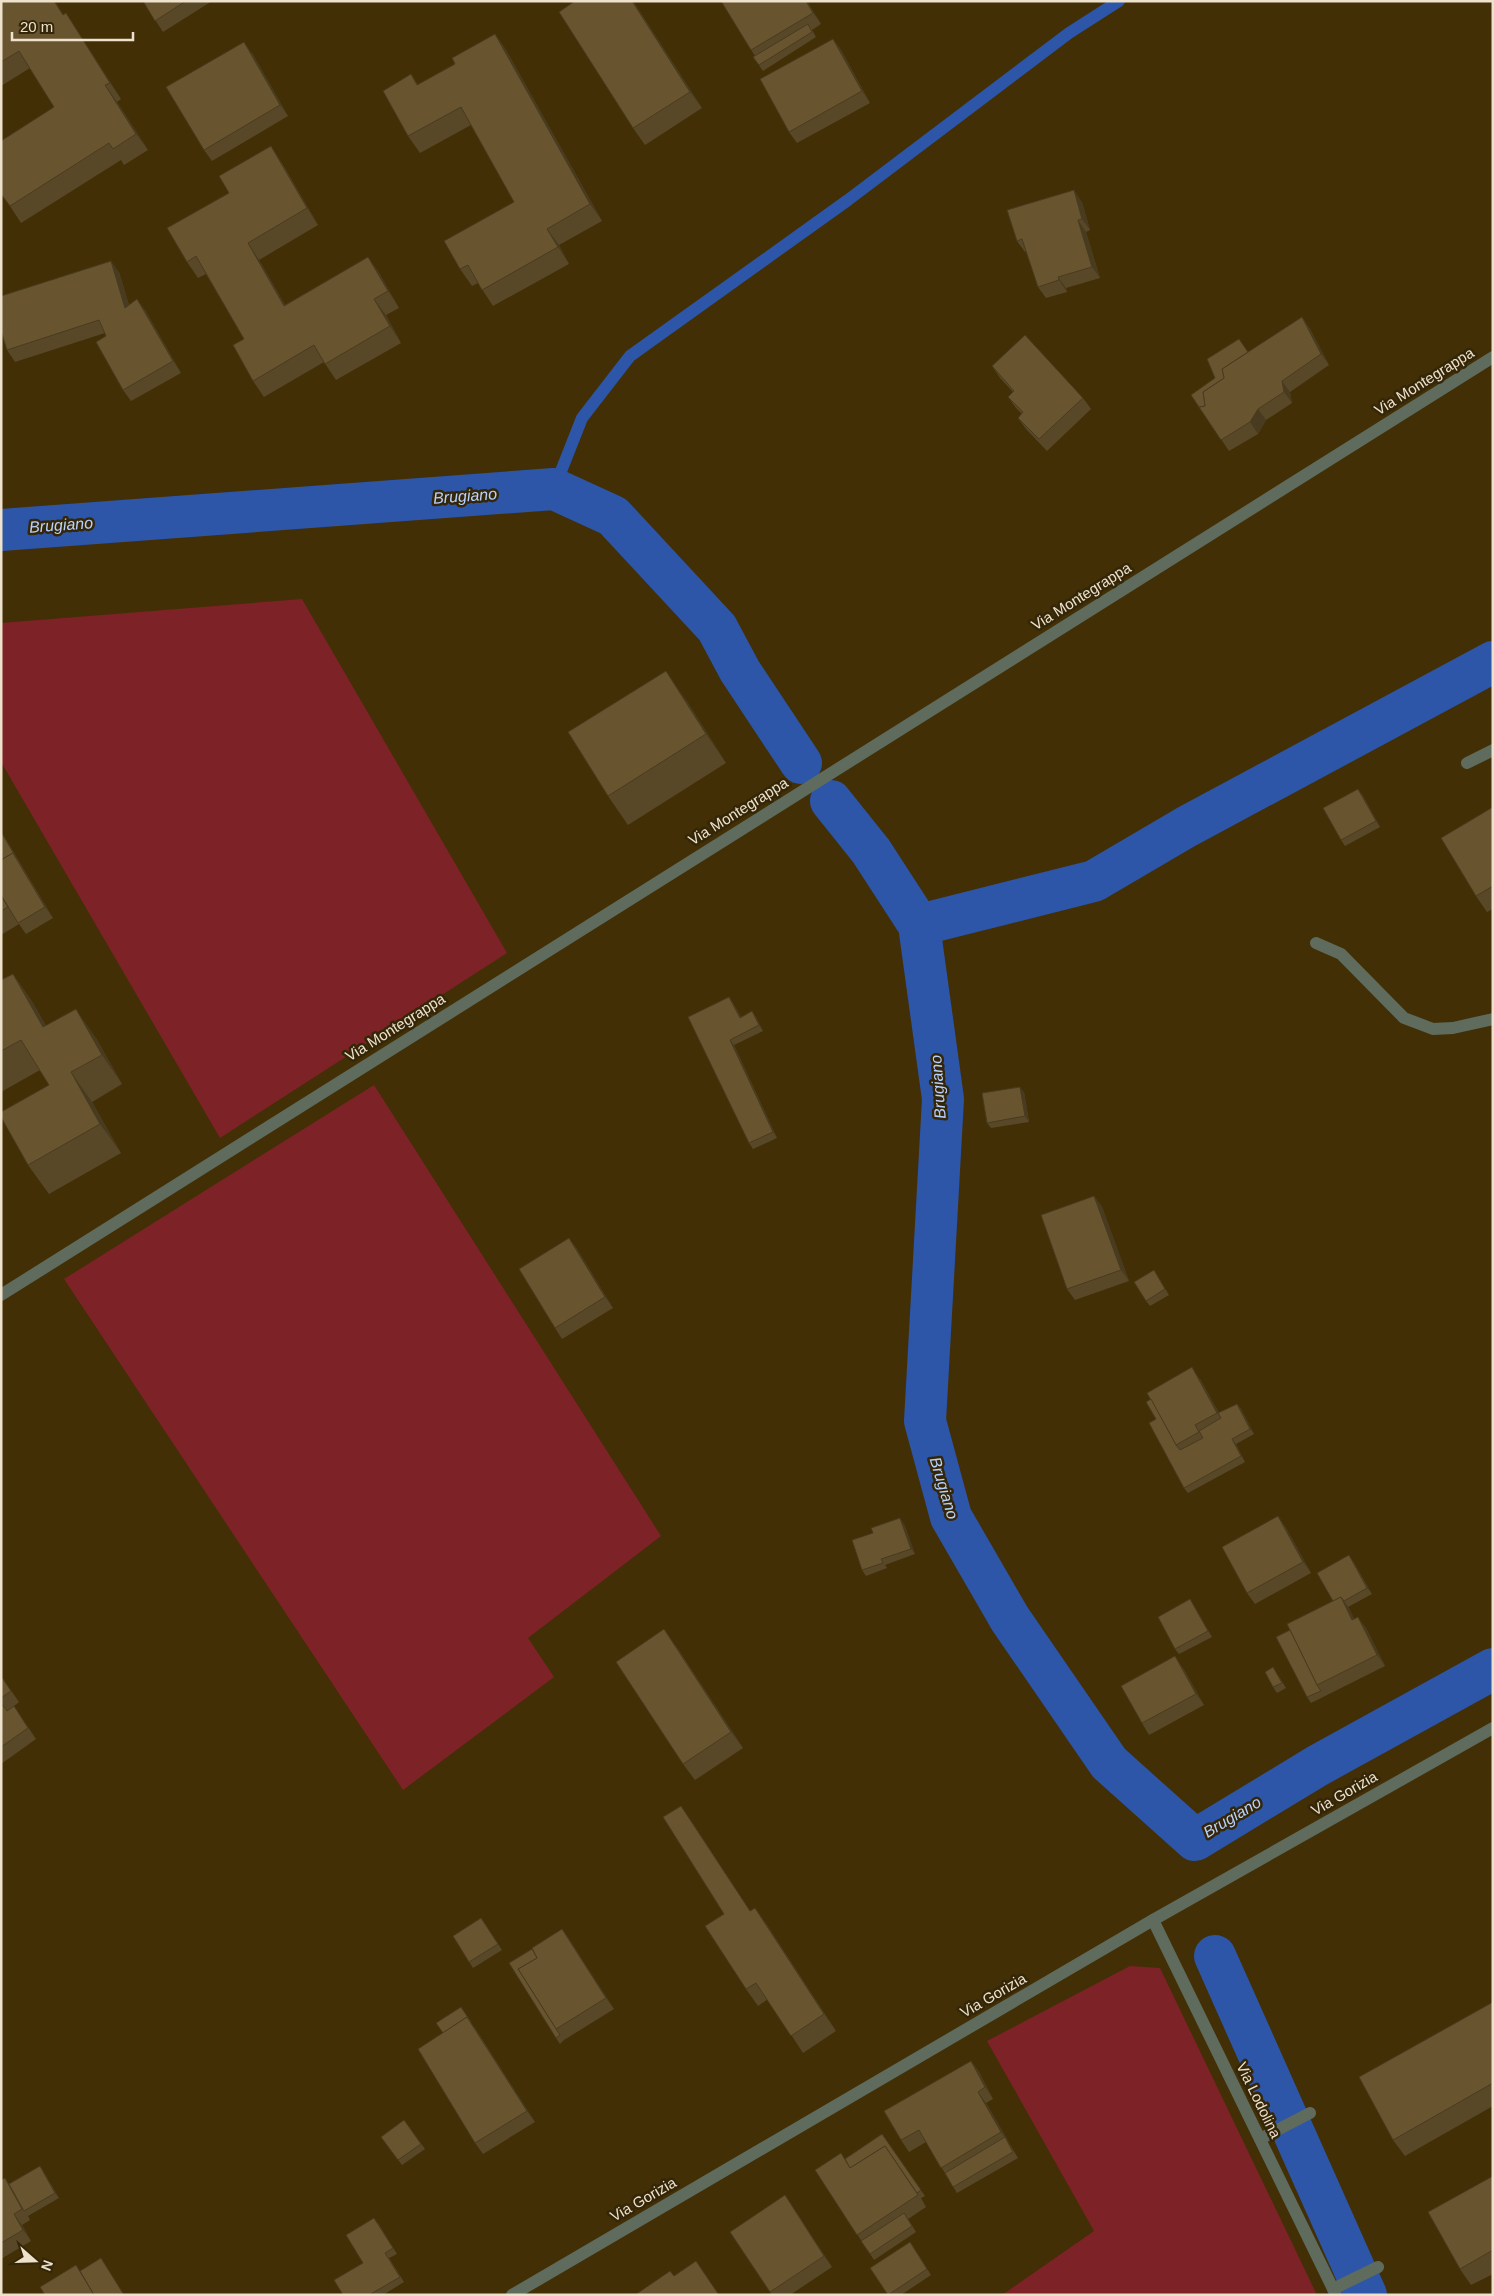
<svg xmlns="http://www.w3.org/2000/svg" width="1494" height="2296" viewBox="0 0 1494 2296" font-family="Arial,sans-serif">
	<rect width="100%" height="100%" fill="#422f05"/>
	<g fill="#7d2226">
		<path d="M302,599L507,953L220,1138L1,762V623Z"/>
		<path d="M374,1085L661,1536L528,1638L554,1677L403,1790L64,1279Z"/>
		<path d="M1130,1966L1160,1968L1317,2295H1002L1094,2231L987,2041Z"/>
	</g>
	<g fill="none" stroke-linecap="round" stroke-linejoin="round">
		<path stroke="#2d55a8" stroke-width="12" d="M554,489L582,418L630,356L848,200L1069,33L1119,1"/>
		<g stroke="#2d55a8" stroke-width="42">
			<path d="M1,530L554,489L613,516L717,628L740,671L801,763"/>
			<path d="M831,801L871,851L919,925L943,1099L925,1421L951,1517L1010,1619L1109,1763L1195,1840L1317,1766L1493,1669"/>
			<path d="M919,925L1094,881L1186,827L1493,662"/>
			<path d="M1215,1956L1366,2295"/>
		</g>
		<g stroke="#5e6b5d" stroke-width="12">
			<path d="M1467,763L1493,750"/>
			<path d="M1316,943L1341,954L1404,1018L1433,1029L1453,1028L1493,1019"/>
			<path d="M1260,2139L1310,2113"/>
			<path d="M1333,2289L1378,2267"/>
		</g>
		<g stroke="#5e6b5d" stroke-width="12">
			<path d="M1,1295L1493,357"/>
			<path d="M1153,1920L1336,2295"/>
			<path d="M512,2295L1153,1920L1493,1728"/>
		</g>
	</g>
	<g fill="#594828">
		<path d="M1,1H55L63,15L66,13L77,30L121,99L117,102L148,150L124,165L121,160L21,223L10,206L54,107L30,68L1,86Z"/>
		<path d="M143,1H212L163,32Z"/>
		<path d="M575,1H633L702,108L645,145L633,128Z"/>
		<path d="M721,1H807L821,24L812,30L816,37L763,71L753,57L755,56Z"/>
		<path d="M495,34L506,50L602,221L559,245L569,264L493,306L478,283L472,286L460,269L514,202L471,125L420,153L408,136L411,74L418,85L455,64Z"/>
		<path d="M833,39L841,50L870,103L797,143L789,132Z"/>
		<path d="M252,53L288,116L212,161L204,150Z"/>
		<path d="M282,163L318,225L259,260L285,305L368,257L379,273L399,308L386,315L401,343L336,380L324,362L264,397L253,381L244,339L206,274L198,278L187,262Z"/>
		<path d="M1082,202L1090,230L1086,232L1100,278L1066,288L1067,292L1046,298L1038,287L1026,251L1025,252L1017,241Z"/>
		<path d="M119,272L129,305L145,310L181,373L131,401L123,390L105,333L15,362L7,350Z"/>
		<path d="M1302,317L1310,329L1329,365L1290,392L1292,403L1266,420L1258,434L1229,451L1191,395L1215,378L1248,352Z"/>
		<path d="M992,366L1083,398L1091,409L1047,451L1026,429L1018,418L1022,414L1016,408L1008,397L1013,392L1000,378Z"/>
		<path d="M686,700L726,763L628,825L608,796Z"/>
		<path d="M1362,794L1380,827L1345,846L1341,840Z"/>
		<path d="M1493,807V909L1487,912L1476,896Z"/>
		<path d="M1,831L53,918L26,934L19,924L1,935Z"/>
		<path d="M13,974L33,1003L46,1026L96,1038L122,1084L92,1102L121,1153L49,1194L28,1165L49,1085L40,1070L1,1092V980Z"/>
		<path d="M729,997L733,1003L741,1017L752,1011L756,1017L763,1031L734,1045L777,1138L753,1149L749,1143L688,1017Z"/>
		<path d="M1024,1092L1029,1122L991,1128L987,1123Z"/>
		<path d="M1094,1196L1102,1207L1129,1281L1075,1300L1067,1289Z"/>
		<path d="M569,1238L577,1249L613,1308L562,1339L555,1328Z"/>
		<path d="M1154,1270L1169,1295L1150,1306L1146,1301Z"/>
		<path d="M1200,1379L1219,1413L1237,1404L1241,1409L1254,1434L1236,1444L1245,1462L1188,1493L1184,1488L1156,1419Z"/>
		<path d="M1278,1516L1286,1528L1311,1573L1255,1604L1247,1593Z"/>
		<path d="M904,1524L915,1554L885,1565L887,1568L866,1576L862,1570Z"/>
		<path d="M1353,1561L1372,1594L1348,1607L1354,1619L1366,1628L1385,1666L1311,1703L1307,1697L1290,1630L1333,1601Z"/>
		<path d="M1190,1599L1212,1637L1179,1654L1175,1649Z"/>
		<path d="M676,1646L743,1748L695,1780L683,1764Z"/>
		<path d="M1273,1667L1286,1688L1277,1693L1273,1687Z"/>
		<path d="M1183,1668L1204,1705L1149,1735L1142,1723Z"/>
		<path d="M1,1676L19,1702L14,1706L36,1739L1,1764Z"/>
		<path d="M692,1822L750,1911L755,1908L767,1925L836,2031L803,2053L768,1999L758,2006L746,1989L724,1914Z"/>
		<path d="M481,1918L502,1950L473,1968L453,1936Z"/>
		<path d="M562,1929L614,2009L564,2040L560,2044L556,2038Z"/>
		<path d="M1493,2002V2106L1405,2156L1393,2140Z"/>
		<path d="M475,2028L535,2122L483,2154L475,2143Z"/>
		<path d="M971,2061L979,2072L993,2099L986,2103L1018,2158L957,2193L926,2142L909,2152L901,2140Z"/>
		<path d="M404,2120L425,2149L402,2165L381,2137Z"/>
		<path d="M882,2134L925,2196L921,2198L926,2207L908,2219L916,2232L874,2260L815,2170L845,2159Z"/>
		<path d="M40,2166L59,2198L28,2216L30,2220L22,2225L31,2241L1,2259V2180L9,2184Z"/>
		<path d="M1493,2176V2274L1471,2285L1460,2269Z"/>
		<path d="M785,2195L832,2267L790,2295H772L730,2232Z"/>
		<path d="M378,2223L397,2254L389,2258L404,2282L383,2295H343L363,2263Z"/>
		<path d="M910,2242L931,2275L901,2295H888Z"/>
	</g>
	<g fill="#493b20">
		<path d="M632,1H633L702,108L690,92Z"/>
		<path d="M806,1H807L821,24L813,13Z"/>
		<path d="M66,13L77,30L121,99L110,83Z"/>
		<path d="M495,34L506,50L602,221L590,204Z"/>
		<path d="M833,39L841,50L870,103L862,91Z"/>
		<path d="M244,42L252,53L288,116L280,105Z"/>
		<path d="M105,85L117,102L148,150L136,134Z"/>
		<path d="M271,146L282,163L318,225L307,208Z"/>
		<path d="M1074,190L1082,202L1090,230L1082,219Z"/>
		<path d="M1078,220L1086,232L1100,278L1092,267Z"/>
		<path d="M547,229L559,245L569,264L558,247Z"/>
		<path d="M248,243L259,260L295,322L284,306Z"/>
		<path d="M368,257L379,273L399,308L388,291Z"/>
		<path d="M111,261L119,272L133,319L125,308Z"/>
		<path d="M1058,277L1066,288L1067,292L1059,280Z"/>
		<path d="M137,299L145,310L181,373L173,361Z"/>
		<path d="M374,299L386,315L401,343L390,326Z"/>
		<path d="M1302,317L1310,329L1329,365L1321,354Z"/>
		<path d="M1282,381L1290,392L1292,403L1284,392Z"/>
		<path d="M1258,409L1266,420L1258,434L1250,422Z"/>
		<path d="M666,671L686,700L726,763L706,734Z"/>
		<path d="M1358,789L1362,794L1380,827L1376,821Z"/>
		<path d="M13,853L21,865L53,918L45,907Z"/>
		<path d="M13,974L33,1003L64,1056L43,1027Z"/>
		<path d="M729,997L733,1003L744,1023L740,1018Z"/>
		<path d="M76,1009L96,1038L122,1084L102,1055Z"/>
		<path d="M752,1011L756,1017L763,1031L759,1025Z"/>
		<path d="M730,1040L734,1045L777,1138L773,1132Z"/>
		<path d="M71,1072L92,1102L121,1153L100,1124Z"/>
		<path d="M1020,1087L1024,1092L1029,1122L1025,1116Z"/>
		<path d="M1094,1196L1102,1207L1129,1281L1121,1270Z"/>
		<path d="M569,1238L577,1249L613,1308L605,1297Z"/>
		<path d="M1192,1367L1200,1379L1225,1424L1217,1413Z"/>
		<path d="M1237,1404L1241,1409L1254,1434L1250,1429Z"/>
		<path d="M1232,1439L1236,1444L1245,1462L1241,1456Z"/>
		<path d="M1278,1516L1286,1528L1311,1573L1303,1562Z"/>
		<path d="M900,1518L904,1524L915,1554L911,1549Z"/>
		<path d="M1349,1555L1353,1561L1372,1594L1367,1588Z"/>
		<path d="M1341,1597L1349,1608L1360,1631L1352,1620Z"/>
		<path d="M1190,1599L1194,1605L1212,1637L1208,1631Z"/>
		<path d="M1358,1617L1366,1628L1385,1666L1377,1655Z"/>
		<path d="M664,1629L676,1646L743,1748L731,1732Z"/>
		<path d="M1175,1656L1183,1668L1204,1705L1196,1694Z"/>
		<path d="M681,1806L692,1822L761,1928L750,1911Z"/>
		<path d="M755,1908L767,1925L836,2031L824,2014Z"/>
		<path d="M562,1929L570,1940L614,2009L606,1998Z"/>
		<path d="M461,2007L475,2028L535,2122L527,2111Z"/>
		<path d="M971,2061L979,2072L993,2099L985,2087Z"/>
		<path d="M978,2092L986,2103L1018,2158L1001,2132Z"/>
		<path d="M40,2166L44,2172L59,2198L55,2193Z"/>
		<path d="M785,2195L793,2207L832,2267L824,2256Z"/>
		<path d="M14,2214L22,2225L31,2241L23,2230Z"/>
	</g>
	<g fill="#68542e" stroke="#493b20">
		<path d="M1,1H54L63,15L66,13L110,83L105,85L136,134L113,149L109,143L10,206L1,194V141L54,107L19,51L1,62Z"/>
		<path d="M143,1H186L155,21Z"/>
		<path d="M575,1H632L690,92L633,128L559,12Z"/>
		<path d="M721,1H806L813,13L751,50Z"/>
		<path d="M808,24L812,32L759,65L753,57Z"/>
		<path d="M495,34L590,204L547,229L558,247L482,290L468,265L460,269L444,241L514,202L461,107L408,136L383,91L411,74L417,85L455,64L452,58Z"/>
		<path d="M833,39L862,91L789,132L760,79Z"/>
		<path d="M244,42L280,105L204,150L166,87Z"/>
		<path d="M271,146L307,208L248,243L284,306L368,257L388,291L374,299L390,326L325,364L314,345L253,381L233,345L244,339L196,256L187,262L167,228L229,193L219,176Z"/>
		<path d="M1074,190L1082,219L1078,220L1092,267L1058,277L1059,280L1038,287L1022,239L1017,241L1007,210Z"/>
		<path d="M111,261L125,308L137,299L173,361L123,390L96,342L106,336L99,320L7,350L1,331V296Z"/>
		<path d="M1302,317L1321,354L1282,381L1284,392L1258,409L1250,422L1221,440L1199,407L1205,406L1203,392L1224,378L1222,369Z"/>
		<path d="M1025,335L1083,398L1039,439L1018,418L1023,412L1008,397L1014,391L992,366Z"/>
		<path d="M1239,339L1248,352L1222,369L1224,378L1203,392L1205,406L1199,407L1191,395L1215,378L1207,359Z"/>
		<path d="M666,671L706,734L608,796L568,732Z"/>
		<path d="M1358,789L1376,821L1341,840L1323,808Z"/>
		<path d="M1493,807V886L1476,896L1441,838Z"/>
		<path d="M1,832L17,859L13,853L1,860Z"/>
		<path d="M13,853L45,907L18,923L1,895V860Z"/>
		<path d="M1,896L8,907L1,911Z"/>
		<path d="M13,974L43,1027L76,1009L102,1055L71,1072L100,1124L28,1165L1,1117V1112L49,1085L21,1040L1,1051V980Z"/>
		<path d="M729,997L740,1018L752,1011L759,1025L730,1040L773,1132L749,1143L688,1017Z"/>
		<path d="M1020,1087L1025,1116L987,1123L982,1093Z"/>
		<path d="M1094,1196L1121,1270L1067,1289L1041,1215Z"/>
		<path d="M569,1238L605,1297L555,1328L519,1269Z"/>
		<path d="M1154,1270L1165,1289L1146,1301L1134,1282Z"/>
		<path d="M1192,1367L1217,1413L1195,1425L1199,1432L1176,1445L1147,1393Z"/>
		<path d="M1151,1399L1176,1445L1180,1450L1203,1438L1199,1431L1221,1418L1218,1413L1237,1404L1250,1429L1232,1439L1241,1456L1184,1488L1149,1423L1156,1419L1146,1402Z"/>
		<path d="M1278,1516L1303,1562L1247,1593L1222,1547Z"/>
		<path d="M900,1518L911,1549L881,1559L883,1563L862,1570L852,1540L873,1533L871,1528Z"/>
		<path d="M1349,1555L1367,1588L1344,1601L1341,1597L1333,1601L1317,1573Z"/>
		<path d="M1341,1597L1352,1620L1358,1617L1377,1655L1317,1685L1287,1624Z"/>
		<path d="M1190,1599L1208,1631L1175,1649L1158,1617Z"/>
		<path d="M664,1629L731,1732L683,1764L616,1662Z"/>
		<path d="M1290,1630L1317,1685L1321,1691L1307,1697L1276,1637Z"/>
		<path d="M1175,1656L1196,1694L1142,1723L1121,1686Z"/>
		<path d="M1273,1667L1282,1683L1273,1687L1265,1672Z"/>
		<path d="M1,1676L11,1691L1,1698Z"/>
		<path d="M1,1703L7,1711L14,1706L28,1728L1,1747Z"/>
		<path d="M681,1806L750,1911L755,1908L824,2014L791,2036L756,1983L746,1989L705,1926L724,1914L663,1817Z"/>
		<path d="M481,1918L498,1944L469,1962L453,1936Z"/>
		<path d="M562,1929L606,1998L556,2029L518,1969L537,1958L532,1948Z"/>
		<path d="M532,1949L537,1958L518,1969L560,2035L556,2038L509,1963Z"/>
		<path d="M1493,2002V2083L1393,2140L1359,2077Z"/>
		<path d="M461,2007L471,2022L467,2017L443,2033L436,2023Z"/>
		<path d="M467,2017L527,2111L475,2143L418,2049Z"/>
		<path d="M971,2061L985,2087L978,2092L1001,2132L941,2168L919,2130L901,2140L884,2111Z"/>
		<path d="M404,2120L421,2144L398,2160L381,2137Z"/>
		<path d="M882,2134L921,2190L917,2193L885,2146L850,2168L845,2159Z"/>
		<path d="M1005,2137L1013,2152L953,2187L945,2173Z"/>
		<path d="M885,2146L918,2195L857,2235L815,2170L841,2153L850,2168Z"/>
		<path d="M40,2166L55,2193L24,2211L9,2184Z"/>
		<path d="M1493,2176V2250L1460,2269L1428,2212Z"/>
		<path d="M5,2178L22,2209L14,2214L23,2230L1,2243V2180Z"/>
		<path d="M785,2195L824,2256L770,2292L730,2232Z"/>
		<path d="M904,2213L912,2226L870,2254L861,2241Z"/>
		<path d="M374,2218L393,2248L385,2253L400,2277L369,2295H343L334,2280L363,2263L346,2235Z"/>
		<path d="M910,2242L927,2269L888,2295L870,2268Z"/>
		<path d="M101,2258L124,2295H94L80,2271Z"/>
		<path d="M696,2261L719,2295H635L670,2271L674,2276Z"/>
		<path d="M76,2265L94,2295H45L40,2287Z"/>
	</g>
	<g text-anchor="middle" dominant-baseline="central" stroke-width="5" stroke-linejoin="round" paint-order="stroke">
		<g font-size="15" fill="#eee2cd" stroke="#342608">
			<text transform="translate(1424 381) rotate(-32)">Via Montegrappa</text>
			<text transform="translate(1081 596) rotate(-32)">Via Montegrappa</text>
			<text transform="translate(738 811) rotate(-32)">Via Montegrappa</text>
			<text transform="translate(395 1027) rotate(-32)">Via Montegrappa</text>
			<text transform="translate(1344 1793) rotate(-30)">Via Gorizia</text>
			<text transform="translate(993 1995) rotate(-30)">Via Gorizia</text>
			<text transform="translate(1259 2100) rotate(64)">Via Lodolina</text>
			<text transform="translate(643 2199) rotate(-30)">Via Gorizia</text>
		</g>
		<g font-size="16" font-style="italic" fill="#b9d1fe" stroke="#342608">
			<text transform="translate(465 496) rotate(-4)">Brugiano</text>
			<text transform="translate(61 525) rotate(-4)">Brugiano</text>
			<text transform="translate(938 1087) rotate(-94)">Brugiano</text>
			<text transform="translate(944 1488) rotate(73)">Brugiano</text>
			<text transform="translate(1232 1817) rotate(-31)">Brugiano</text>
		</g>
	</g>
	<rect width="1494" height="2296" fill="none" stroke="#eee2cd" stroke-width="5"/>
	<g transform="translate(35 2261) rotate(110)" stroke="#342608" stroke-width="4" paint-order="stroke">
	<path d="M0-4L9 19L0 12L-9 19Z" fill="#eee2cd"/>
	<text y="-8" font-size="14" font-weight="bold" text-anchor="middle" fill="#eee2cd">N</text>
	</g>
	<path d="M12 32v8h121v-8" fill="none" stroke="#eee2cd" stroke-width="2.5"/>
	<text x="20" y="32" font-size="15" fill="#eee2cd" stroke="#342608" stroke-width="4" paint-order="stroke">20 m</text>
</svg>
